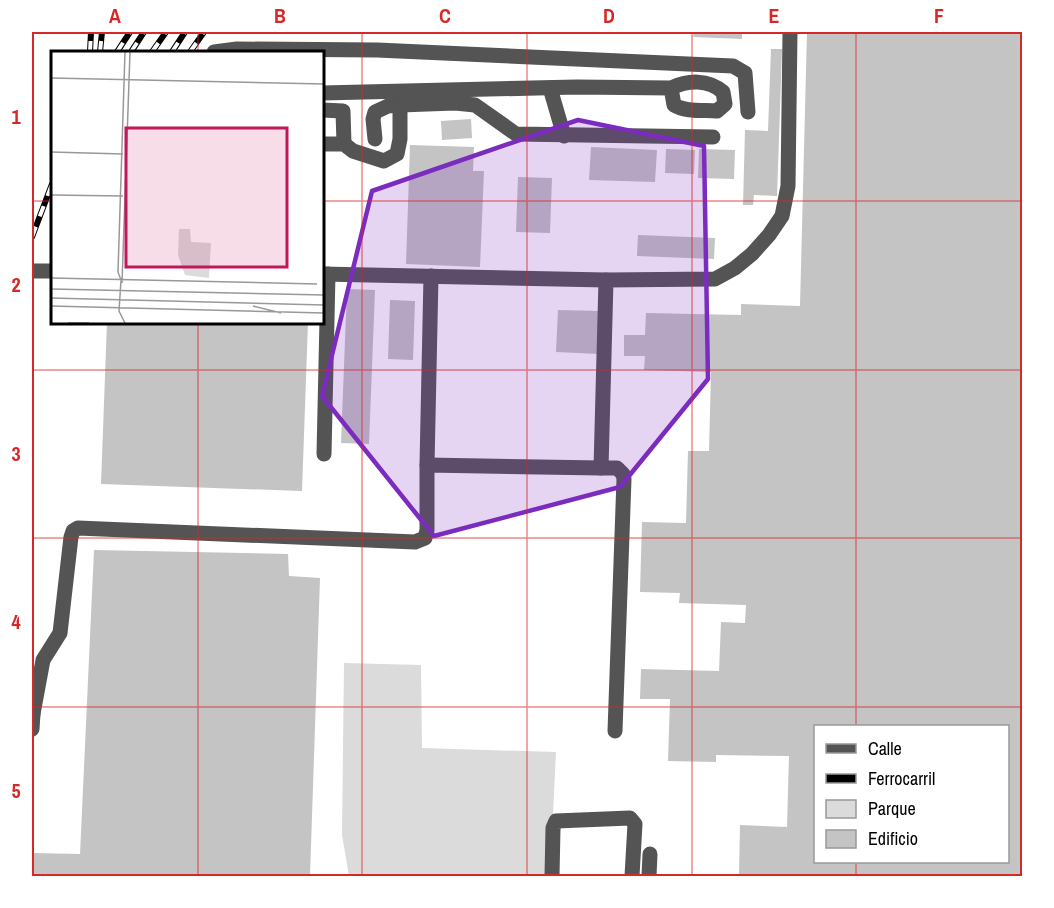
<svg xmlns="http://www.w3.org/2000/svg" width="1054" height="908" viewBox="0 0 1054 908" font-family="'Archivo Narrow',sans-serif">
	<rect width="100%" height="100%" fill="#fff"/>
	<path fill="#dbdbdb" d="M344,663L421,665L422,748L556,752L550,876H349L342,835Z"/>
	<g fill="#c4c4c4" fill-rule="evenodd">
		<path d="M694,32H742V39L693,37Z"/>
		<path d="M807,32H1022V876H739L740,825L787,827L789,756L716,755V762L668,761L670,699H640L641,669L719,671L721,622L745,623L746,605L679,603L680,593L640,592L642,522L686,523L688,451H709L711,372L644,370L645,356H624V335H645L646,313L741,315V304L800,306ZM816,726H1008V862H816Z"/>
		<path d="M771,49H782L777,196L754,195L753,205H743L745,130L768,131Z"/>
		<path d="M471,119L472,138L442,140L441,121Z"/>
		<path d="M410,145L474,147L473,171H484L480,267L406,264Z"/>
		<path d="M591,147L657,150L655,182L589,180Z"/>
		<path d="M666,149L695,150L694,174L665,173Z"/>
		<path d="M699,149L735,150L734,179L698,178Z"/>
		<path d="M518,177L552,178L550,233L516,232Z"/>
		<path d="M638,235L715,238L714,259L637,256Z"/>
		<path d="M347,289L375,290L369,444L341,443Z"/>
		<path d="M390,300L415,301L413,360L388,359Z"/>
		<path d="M558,310L601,311L599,354L556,352Z"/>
		<path d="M107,322H308L302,491L101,484Z"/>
		<path d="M94,550L288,554L289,576L320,578L310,876H32V853L80,854Z"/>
	</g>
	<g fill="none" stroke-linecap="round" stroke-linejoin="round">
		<g stroke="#545454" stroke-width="15">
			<path d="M214,52L237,49L377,50L733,66L745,73L748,112"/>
			<path d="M550,88L564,136"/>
			<path d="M322,93L577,87L671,88C688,80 708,79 723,92L725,104L717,111C703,110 685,112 674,105L671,88"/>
			<path d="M322,110L343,111L344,144"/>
			<path d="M375,139L373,119L375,112L388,106L400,105"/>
			<path d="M322,144H344L353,151L384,161L397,154L400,139V105L455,103L475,105L516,134L713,137"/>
			<path d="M32,271H52"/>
			<path d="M322,274L606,280"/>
			<path d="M324,454L328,274"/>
			<path d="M427,465L431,276"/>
			<path d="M601,468H617L623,474L624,479L615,731"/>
			<path d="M32,714H33L43,660L60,633L71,537L73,531L78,528L415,542L425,538L427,530V465L601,468L606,280L715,279L735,268L752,254L769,235L782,216L788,186L790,32"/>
			<path d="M32,729L33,714"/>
			<path d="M552,876L553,828L556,821L630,818L635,824L632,876"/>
			<path d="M649,876L650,854"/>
		</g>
		<g stroke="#000" stroke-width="6">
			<g id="rail">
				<path d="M90,52L91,32"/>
				<path d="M100,52L102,32"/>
				<path d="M117,52L130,32"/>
				<path d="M131,52L144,32"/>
				<path d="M152,52L166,32"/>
				<path d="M172,52L185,32"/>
				<path d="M190,52L204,32"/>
				<path d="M32,237L52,184"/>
			</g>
		</g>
		<use href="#rail" stroke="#fff" stroke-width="4" stroke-dasharray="11" stroke-linecap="butt"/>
	</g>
	<path fill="#7b2cbf" fill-opacity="0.2" stroke="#7b2cbf" stroke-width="4.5" stroke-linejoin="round" d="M578,120L704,146L708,379L620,487L434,536L322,396L372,191Z"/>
	<path fill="none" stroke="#d62828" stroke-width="1.5" stroke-opacity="0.55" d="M198,32V52M362,32V876M527,32V876M692,32V876M856,32V726M32,201H52M322,201H1022M198,322V876M32,370H1022M32,538H1022M32,707H1022M856,862V876"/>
	<g transform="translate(51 51)">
		<rect width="273" height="273" fill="#fff"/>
		<path d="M128,178H139L140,191L160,192L158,227L134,224L127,204Z" fill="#dbdbdb"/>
		<path fill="none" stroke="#999" stroke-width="1.5" d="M74,1L67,221L70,229L68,260L74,272M0,27L273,33M0,101L72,103M0,144L72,145M0,227L266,233M71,232L79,1M0,238L273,244M0,247L273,254M0,255L273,262M202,255L230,262M17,272H38"/>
		<path fill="#c2185b" fill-opacity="0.15" stroke="#c2185b" stroke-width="3" d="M75,77H236V216H75Z"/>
		<rect width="273" height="273" fill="none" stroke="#000" stroke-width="3"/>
	</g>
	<rect width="1054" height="908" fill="none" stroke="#ffffff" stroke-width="66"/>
	<rect x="814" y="725" width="195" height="138" fill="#ffffff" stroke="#999999" stroke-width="1.5"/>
	<rect x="826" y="744" width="30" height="9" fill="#545454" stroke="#999999" stroke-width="1.5"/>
	<text x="868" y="755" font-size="18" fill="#000000">Calle</text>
	<rect x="826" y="774" width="30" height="9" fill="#000000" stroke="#999999" stroke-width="1.5"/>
	<text x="868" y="785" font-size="18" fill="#000000">Ferrocarril</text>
	<rect x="826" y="800" width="30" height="18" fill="#dbdbdb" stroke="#999999" stroke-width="1.5"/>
	<text x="868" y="815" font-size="18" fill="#000000">Parque</text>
	<rect x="826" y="830" width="30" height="18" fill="#c4c4c4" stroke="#999999" stroke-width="1.5"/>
	<text x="868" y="845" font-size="18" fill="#000000">Edificio</text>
	<rect x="33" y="33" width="988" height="842" fill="none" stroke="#d62828" stroke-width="2"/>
	<g font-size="20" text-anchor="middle" font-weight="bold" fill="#d62828">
		<text x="115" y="23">A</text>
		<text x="280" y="23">B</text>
		<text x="445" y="23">C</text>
		<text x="609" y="23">D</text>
		<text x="774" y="23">E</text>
		<text x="939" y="23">F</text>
		<text x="16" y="124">1</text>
		<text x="16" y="292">2</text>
		<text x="16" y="461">3</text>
		<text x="16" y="629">4</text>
		<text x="16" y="798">5</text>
	</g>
</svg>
